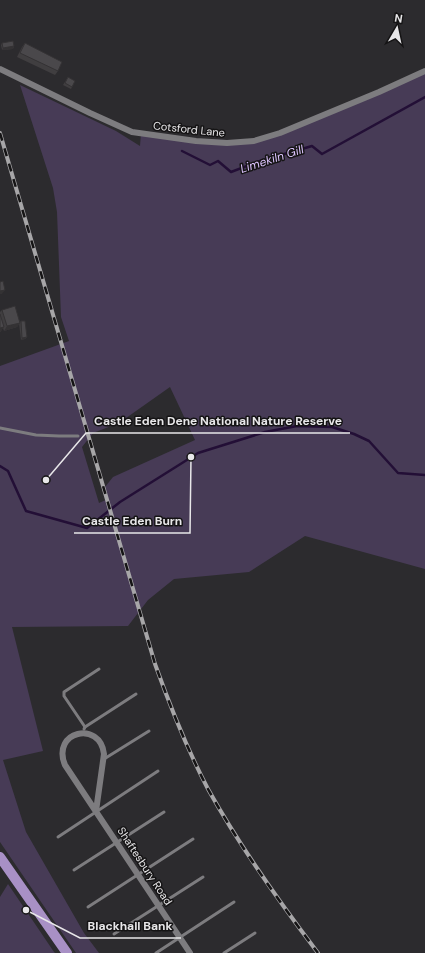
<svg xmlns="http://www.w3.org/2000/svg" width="425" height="953" viewBox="0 0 425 953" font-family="'DM Sans',sans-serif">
	<rect width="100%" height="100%" fill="#2c2b2e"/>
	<g fill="#473b56" fill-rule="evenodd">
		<path d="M425,71V569L305,536L249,572L174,579L148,600L128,626L12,627L43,751L3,760L26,832L84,933L99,953H76L0,842V366L69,341L61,317L57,212L53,188L20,85L116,131L140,146L141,133L171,138L254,141ZM170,387L195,440L113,477L105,487L108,499L99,503L82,447L93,433L119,423Z"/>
		<path d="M8,884L54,952L55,953H0V897Z"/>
	</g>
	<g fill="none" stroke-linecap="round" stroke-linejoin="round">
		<g stroke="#230f36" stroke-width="2.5">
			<path d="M182,151L210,165L218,161L231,172L260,161L312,146L322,154L425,97"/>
			<path d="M0,466L8,471L26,511L87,528L120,502L198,453L265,432L297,426L332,427L354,434L369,441L398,473L425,475"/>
		</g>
		<g stroke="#7d7c7f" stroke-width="3">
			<path d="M0,428L36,435L59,436H78"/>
			<path d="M85,727L64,696V692L99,669"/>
			<path d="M84,729L85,727L136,694"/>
			<path d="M104,759L149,731"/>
			<path d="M58,837L158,771"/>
			<path d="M74,870L164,812"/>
			<path d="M88,907L193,839"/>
			<path d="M114,934L203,877"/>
			<path d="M156,953L234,902"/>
			<path d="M224,953L255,933"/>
		</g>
		<g stroke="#7d7c7f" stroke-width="6">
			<path d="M0,69L90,113L132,132L196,141L227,143L254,141L280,133L379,92L425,71"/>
			<path d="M96,811L104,754C100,720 51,731 65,765L190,953"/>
		</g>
		<path stroke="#a890c5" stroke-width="10" d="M0,857L67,953"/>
		<g stroke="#a7a6a8" stroke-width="4">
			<path id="rail" d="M0,133L155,664C170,706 187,749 208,789C240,847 278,900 318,953"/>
		</g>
		<use href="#rail" stroke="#151415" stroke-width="2.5" stroke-dasharray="8" stroke-linecap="butt"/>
	</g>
	<g fill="#403e40">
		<path d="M2,43L14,46L13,49L2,50L1,45Z"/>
		<path d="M25,43L58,71L55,75L17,57L22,47Z"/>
		<path d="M68,77L72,87L71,89L63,85Z"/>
		<path d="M2,310L20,323L17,327L4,331L3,328L1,331L0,332V312Z"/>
		<path d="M21,321L27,337L25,339L21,340L19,323Z"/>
	</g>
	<g fill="#343234">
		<path d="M14,46L13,49L2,50L3,48Z"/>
		<path d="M5,290L2,294H0V291Z"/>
		<path d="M20,323L17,327L4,331L7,326Z"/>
		<path d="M4,327L1,331L0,332V328Z"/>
		<path d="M27,337L25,339L21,340L22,338Z"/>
	</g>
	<g fill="#4a484b" stroke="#343234">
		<path d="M13,41L14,46L3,48L2,43Z"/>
		<path d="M25,43L62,62L58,71L20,53Z"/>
		<path d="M68,77L75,81L72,87L65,83Z"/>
		<path d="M3,281L5,290L0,291V282Z"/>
		<path d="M15,306L20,323L7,326L2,310Z"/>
		<path d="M0,314L4,327L0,328Z"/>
		<path d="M21,321H25L27,337L22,338Z"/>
	</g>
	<g text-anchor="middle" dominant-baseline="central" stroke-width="3" stroke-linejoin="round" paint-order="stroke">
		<g font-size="11" fill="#e8e7e9" stroke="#151415">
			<text transform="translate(189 129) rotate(6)">Cotsford Lane</text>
			<text transform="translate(145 866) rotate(57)">Shaftesbury Road</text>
		</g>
		<g font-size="12" font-style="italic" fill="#dcc3fd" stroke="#151415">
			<text transform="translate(272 159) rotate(-18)">Limekiln Gill</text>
		</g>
	</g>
	<path fill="none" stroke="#e8e7e9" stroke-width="1.5" d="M46 480L86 433H350M191 457L190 533H74M26 910L80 938H181"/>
	<g fill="#e8e7e9" stroke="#151415" stroke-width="1.5">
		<circle cx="46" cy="480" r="4"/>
		<circle cx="191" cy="457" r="4"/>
		<circle cx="26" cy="910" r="4"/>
	</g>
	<g font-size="12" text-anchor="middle" font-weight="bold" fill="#e8e7e9" stroke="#151415" stroke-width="3" stroke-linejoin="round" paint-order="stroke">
		<text x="218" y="425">Castle Eden Dene National Nature Reserve</text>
		<text x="132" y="525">Castle Eden Burn</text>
		<text x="130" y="930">Blackhall Bank</text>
	</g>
	<g transform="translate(397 28) rotate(9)" stroke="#151415" stroke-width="3" paint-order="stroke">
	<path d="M0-3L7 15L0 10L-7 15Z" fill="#e8e7e9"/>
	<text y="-6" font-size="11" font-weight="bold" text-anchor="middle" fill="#e8e7e9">N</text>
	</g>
</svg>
